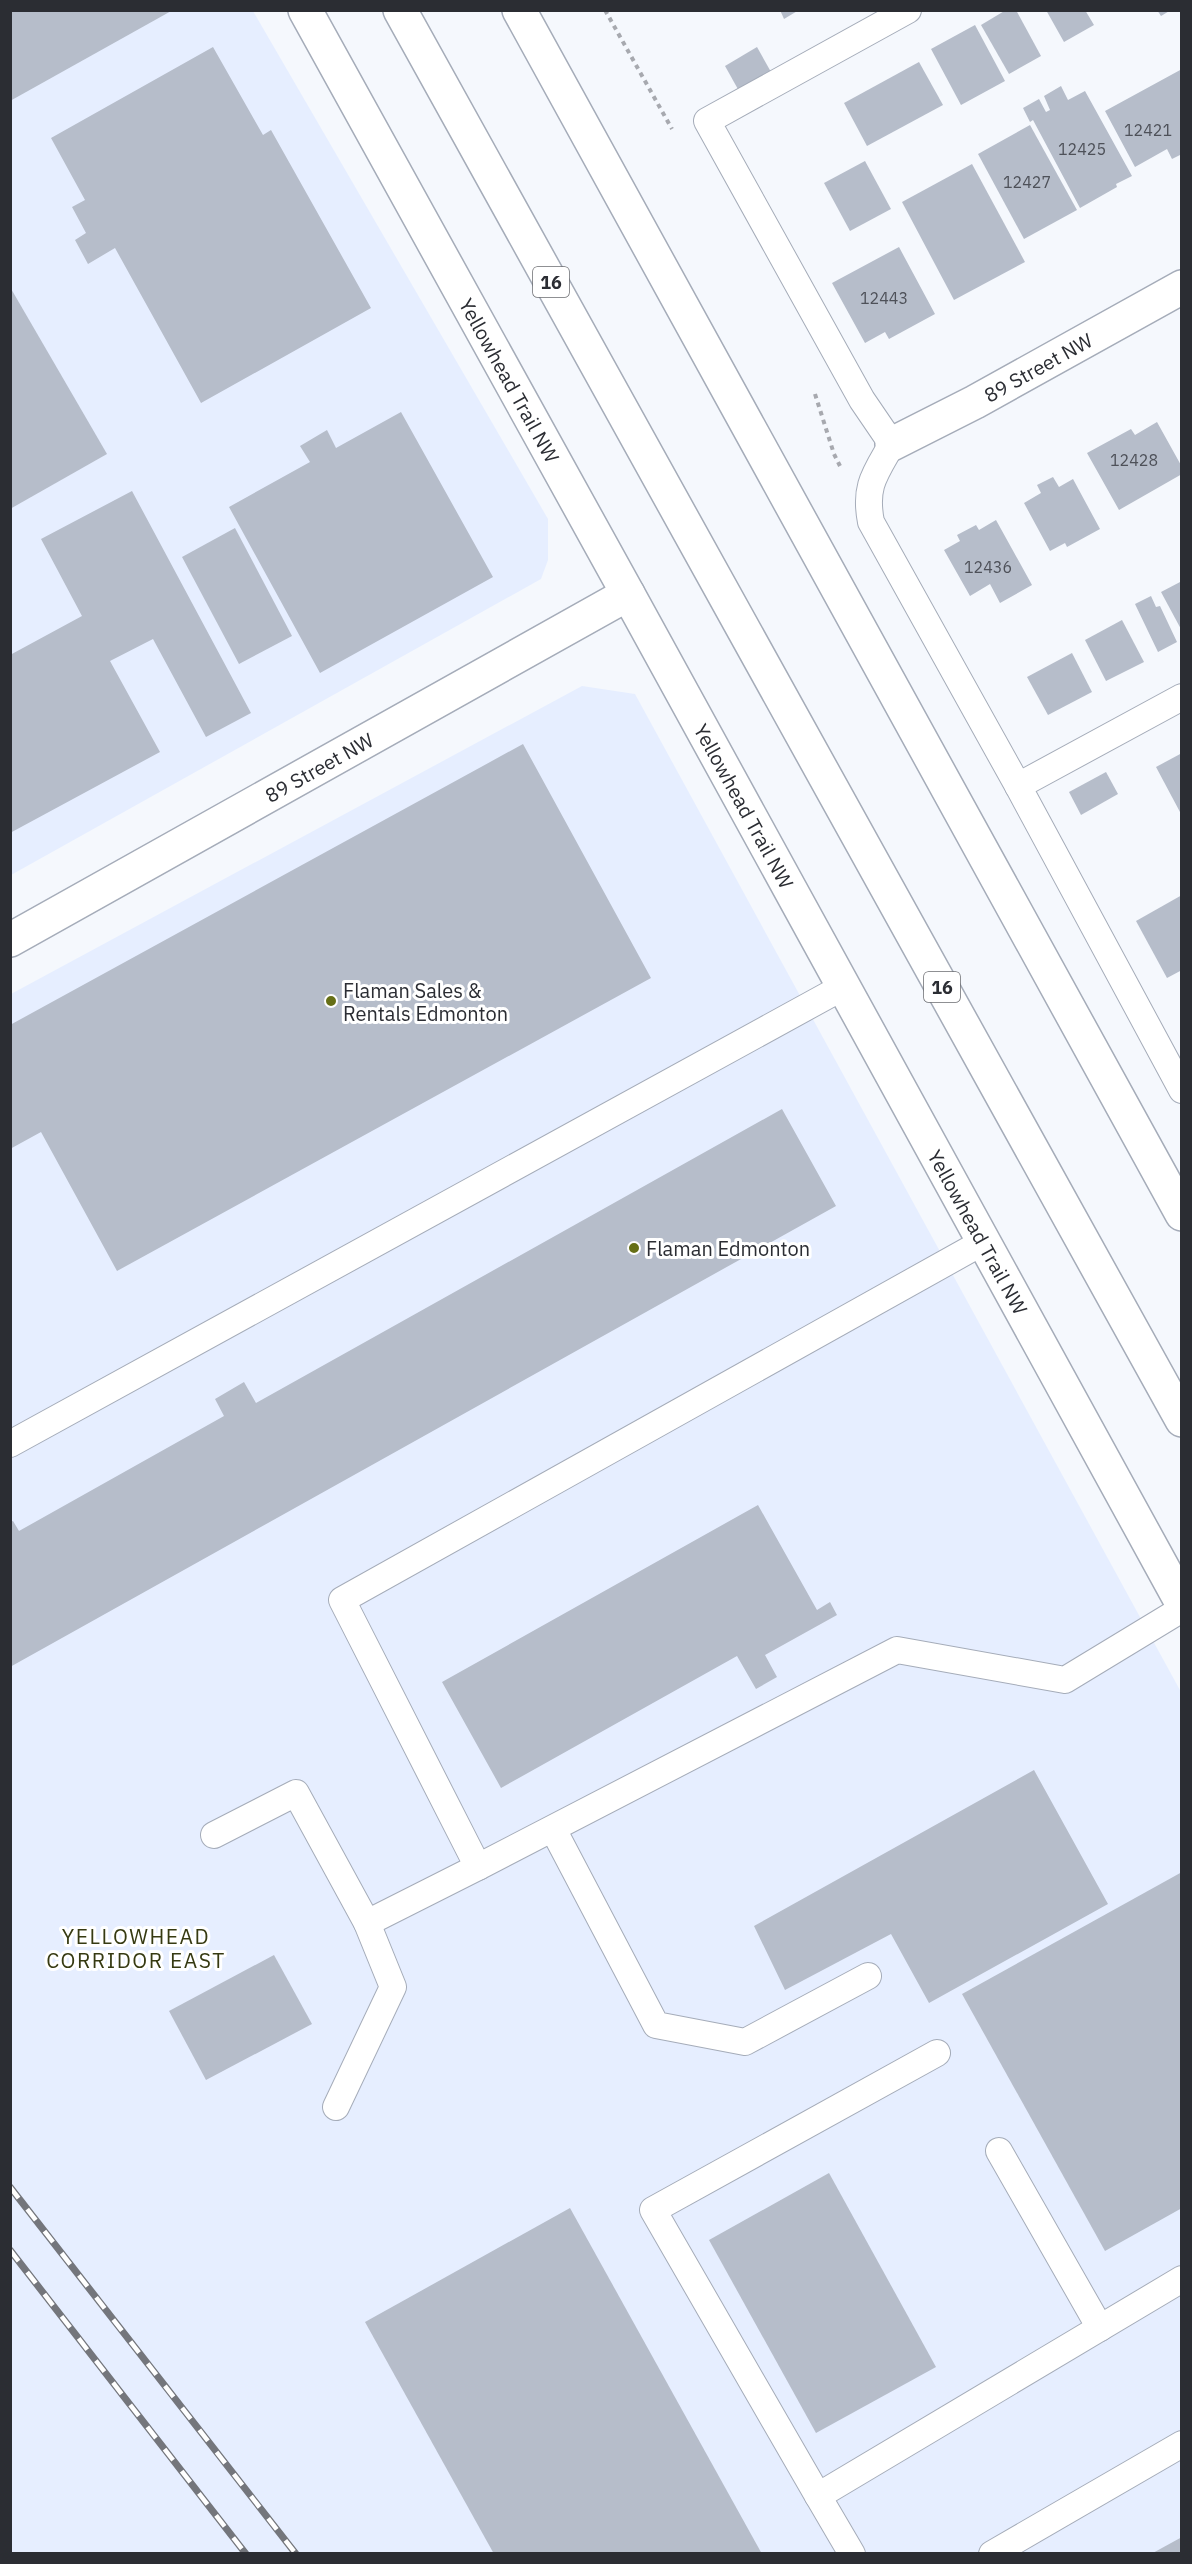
<svg xmlns="http://www.w3.org/2000/svg" width="1192" height="2564" viewBox="0 0 1192 2564" font-family="'IBM Plex Sans',sans-serif">
	<rect width="100%" height="100%" fill="#f5f8fd"/>
	<g fill="#e6eeff">
		<path d="M11,11H253L548,519V560L541,579L11,875Z"/>
		<path d="M582,686L635,694L1181,1692V2553L11,2554V994Z"/>
	</g>
	<g fill="#b6bdca">
		<path d="M10,10H173L10,101Z"/>
		<path d="M780,10H799L784,19Z"/>
		<path d="M1006,10H1016L1041,56L1009,74L981,25Z"/>
		<path d="M1046,10H1085L1094,25L1064,42Z"/>
		<path d="M1157,10H1171L1161,16Z"/>
		<path d="M975,25L1005,81L961,105L931,49Z"/>
		<path d="M213,47L263,135L271,130L371,308L201,403L115,248L88,264L75,240L86,233L72,207L85,200L51,138Z"/>
		<path d="M757,47L771,72L739,91L725,66Z"/>
		<path d="M919,62L943,105L867,146L844,103Z"/>
		<path d="M1182,69V154L1172,159L1167,149L1135,167L1105,111Z"/>
		<path d="M1061,86L1068,100L1085,91L1132,176L1116,184L1117,187L1080,208L1033,120L1030,122L1023,108L1039,99L1046,112L1050,110L1044,96Z"/>
		<path d="M1030,125L1077,210L1024,239L978,154Z"/>
		<path d="M865,161L891,209L850,231L824,183Z"/>
		<path d="M972,164L1025,262L954,300L902,202Z"/>
		<path d="M899,247L935,314L889,339L885,332L865,343L832,283Z"/>
		<path d="M10,287L107,454L10,509Z"/>
		<path d="M401,412L493,577L320,673L229,507L310,462L300,446L327,430L336,448Z"/>
		<path d="M1157,422L1182,467V474L1119,510L1087,453L1131,429L1135,435Z"/>
		<path d="M1053,477L1059,487L1073,479L1100,529L1067,547L1065,543L1050,551L1024,503L1041,493L1037,485Z"/>
		<path d="M132,491L251,713L206,737L153,639L110,661L160,752L10,833V655L82,616L41,539Z"/>
		<path d="M996,520L1032,585L1000,603L990,584L970,596L944,550L960,541L957,535L976,525L979,530Z"/>
		<path d="M235,528L292,636L239,664L182,557Z"/>
		<path d="M1182,581V631L1161,592Z"/>
		<path d="M1151,596L1156,607L1160,606L1177,642L1158,652L1135,604Z"/>
		<path d="M1122,620L1144,662L1106,681L1085,640Z"/>
		<path d="M1072,653L1092,692L1048,715L1027,677Z"/>
		<path d="M523,744L651,978L117,1271L41,1132L10,1149V1025Z"/>
		<path d="M1182,753V812H1180L1156,767Z"/>
		<path d="M1106,772L1118,794L1081,815L1069,792Z"/>
		<path d="M1182,895V970L1167,978L1136,921Z"/>
		<path d="M782,1109L836,1206L10,1667V1522L13,1521L19,1531L224,1416L215,1399L244,1382L256,1403Z"/>
		<path d="M758,1505L817,1610L830,1602L837,1615L765,1655L777,1677L756,1689L737,1656L501,1788L442,1682Z"/>
		<path d="M1034,1770L1108,1904L929,2003L891,1934L785,1990L754,1926Z"/>
		<path d="M1182,1872V2208L1105,2251L962,1994Z"/>
		<path d="M274,1955L312,2024L206,2080L169,2011Z"/>
		<path d="M829,2173L936,2367L816,2433L709,2240Z"/>
		<path d="M570,2208L762,2554H494L365,2322Z"/>
		<path d="M1182,2537V2554H1151Z"/>
	</g>
	<g fill="none" stroke-linecap="round" stroke-linejoin="round">
		<g stroke="#a5acb9" stroke-width="28">
			<g id="service">
				<path d="M908,10L707,121L862,400L892,444C875,474 864,486 871,522L1018,786L1182,1090"/>
				<path d="M1018,786L1182,697"/>
				<path d="M983,1242L342,1600L478,1867L897,1650L1065,1680L1182,1609"/>
				<path d="M10,1444L843,987"/>
				<path d="M553,1829L656,2025L745,2042L868,1976"/>
				<path d="M214,1835L296,1793L367,1923L478,1867"/>
				<path d="M937,2053L653,2210L818,2496L1182,2279"/>
				<path d="M336,2107L393,1987L367,1923"/>
				<path d="M999,2151L1100,2328"/>
				<path d="M818,2496L852,2554"/>
				<path d="M992,2554L1182,2444"/>
			</g>
		</g>
		<g stroke="#a5acb9" stroke-width="36">
			<g id="minor">
				<path id="s1" d="M305,10L628,594L1182,1603"/>
				<path id="s2" d="M892,444L975,402L1182,287"/>
				<path id="s3" d="M10,940L628,594"/>
			</g>
		</g>
		<g stroke="#a5acb9" stroke-width="36">
			<g id="motorway">
				<path d="M400,10L1182,1420"/>
				<path d="M519,10L1182,1214"/>
			</g>
		</g>
		<g stroke="#a7a9af" stroke-width="4" stroke-dasharray="4.5 4.5" stroke-linecap="butt">
			<path d="M605,10L672,129"/>
			<path d="M815,394L834,454L840,466"/>
		</g>
		<use href="#service" stroke="#fff" stroke-width="26"/>
		<use href="#minor" stroke="#fff" stroke-width="33"/>
		<use href="#motorway" stroke="#fff" stroke-width="33"/>
		<g stroke="#74767c" stroke-width="7">
			<g id="rail">
				<path d="M10,2187L296,2554"/>
				<path d="M10,2250L246,2554"/>
			</g>
		</g>
		<use href="#rail" stroke="#fff" stroke-width="4.5" stroke-dasharray="14" stroke-linecap="butt"/>
	</g>
	<g fill="#666f16" stroke="#fff" stroke-width="2">
		<circle cx="331" cy="1001" r="6"/>
		<circle cx="634" cy="1248" r="6"/>
	</g>
	<g text-anchor="middle" dominant-baseline="central" stroke-width="6" stroke-linejoin="round" paint-order="stroke">
		<g font-size="16" fill="#4e5159">
			<text x="1148" y="130">12421</text>
			<text x="1082" y="149">12425</text>
			<text x="1027" y="182">12427</text>
			<text x="884" y="298">12443</text>
			<text x="1134" y="460">12428</text>
			<text x="988" y="567">12436</text>
		</g>
		<g fill="#fff" stroke="#6b6c70" stroke-width="1.5">
			<rect x="533" y="267" width="36" height="30" rx="4.5"/>
			<rect x="924" y="972" width="36" height="30" rx="4.5"/>
		</g>
		<g font-size="18" font-weight="bold" fill="#2b2d33">
			<text x="551" y="282">16</text>
			<text x="942" y="987">16</text>
		</g>
		<g font-size="20" fill="#2b2d33" stroke="#fff">
			<text stroke="none"><textPath href="#s2" startOffset="165">89 Street NW</textPath></text>
			<text stroke="none"><textPath href="#s1" startOffset="423">Yellowhead Trail NW</textPath></text>
			<text stroke="none"><textPath href="#s3" startOffset="354">89 Street NW</textPath></text>
			<text stroke="none"><textPath href="#s1" startOffset="909">Yellowhead Trail NW</textPath></text>
			<text stroke="none"><textPath href="#s1" startOffset="1395">Yellowhead Trail NW</textPath></text>
		</g>
		<g font-size="20" fill="#2b2d33" stroke="#fff" text-anchor="start">
			<text x="343" y="990">Flaman Sales &amp;<tspan x="343" dy="23">Rentals Edmonton</tspan></text>
			<text x="646" y="1248">Flaman Edmonton</text>
		</g>
		<g font-size="21" letter-spacing="1.5" fill="#363a12" stroke="#fff">
			<text x="136" y="1936">YELLOWHEAD<tspan x="136" dy="24">CORRIDOR EAST</tspan></text>
		</g>
	</g>
	<rect width="1192" height="2564" fill="none" stroke="#2b2d33" stroke-width="24"/>
</svg>
